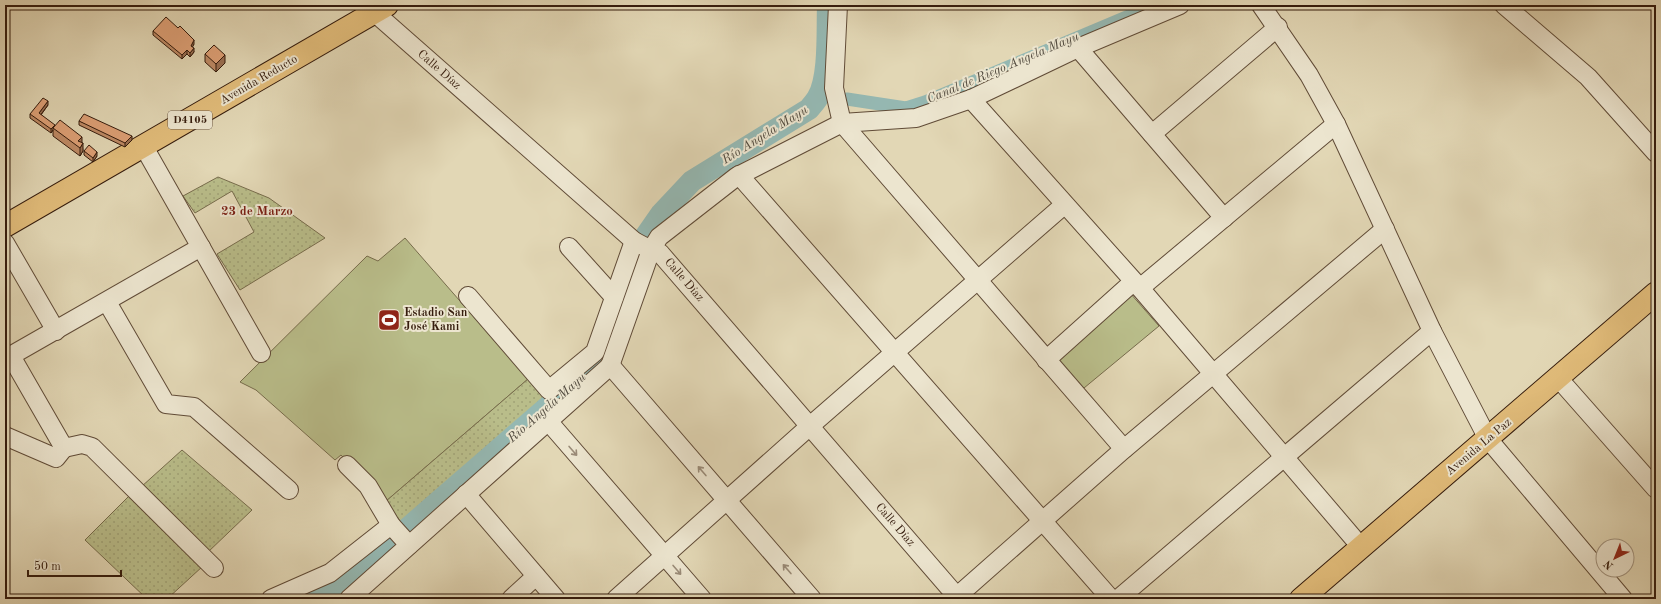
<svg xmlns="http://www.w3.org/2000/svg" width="1661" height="604" viewBox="0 0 1661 604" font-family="'Old Standard TT',serif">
	<defs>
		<pattern id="park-dots" width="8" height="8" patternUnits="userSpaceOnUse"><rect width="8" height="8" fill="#b9bd8a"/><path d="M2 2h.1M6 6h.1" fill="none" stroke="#a0a276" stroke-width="1.8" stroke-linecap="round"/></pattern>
	</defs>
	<rect width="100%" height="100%" fill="#e2d7b5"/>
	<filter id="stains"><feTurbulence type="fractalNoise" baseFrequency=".005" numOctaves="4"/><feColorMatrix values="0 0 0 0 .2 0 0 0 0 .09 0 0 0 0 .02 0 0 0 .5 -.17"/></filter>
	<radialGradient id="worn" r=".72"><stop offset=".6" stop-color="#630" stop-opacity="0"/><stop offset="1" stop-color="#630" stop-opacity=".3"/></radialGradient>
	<g fill="#b9bd8a" stroke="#776c4c">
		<path d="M405,238L528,379L385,502L341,455L335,460L256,390L240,382L367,256L378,261Z"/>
		<path d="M1130,293L1159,326L1084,388L1055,358Z"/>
	</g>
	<g fill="url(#park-dots)" stroke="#776c4c">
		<path d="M218,177L269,198L325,238L240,290L217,254L254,232L232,191L195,213L183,196Z"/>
		<path d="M528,379L561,389L569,397L408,538L385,502Z"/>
		<path d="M182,450L252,510L207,553L141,487Z"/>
		<path d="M131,494L203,566L167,599H147L85,540Z"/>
	</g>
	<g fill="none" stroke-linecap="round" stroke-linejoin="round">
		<path stroke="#95b8b2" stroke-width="13" d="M847,99L906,108L925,102L1155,5"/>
		<g stroke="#95b8b2" stroke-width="22">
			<path d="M645,237L661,214L692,181L809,109C812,105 816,101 818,97C830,76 827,29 828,5"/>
			<path d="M408,528L602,360L616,320"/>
			<path d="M306,599L351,576L388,543"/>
		</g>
		<g stroke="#604b37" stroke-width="20">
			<g id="minor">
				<path d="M366,5L634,241L651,250L660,253L959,599"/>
				<path d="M838,5L834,88L842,123L1124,449"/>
				<path d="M1261,5L1309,75L1336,124L1432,331L1488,439L1623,599"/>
				<path d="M1504,5L1588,77L1656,153"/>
				<path d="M1078,48L1224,218"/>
				<path d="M971,99L1140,288L1361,547"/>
				<path d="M1152,134L1278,27"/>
				<path d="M144,147L261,353"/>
				<path d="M739,175L1111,599"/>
				<path d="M5,243L56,331"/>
				<path d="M569,247L614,297"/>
				<path d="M1140,288L1336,124"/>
				<path d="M468,296L549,390L595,352L634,241"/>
				<path d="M107,302L166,404L194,407L289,490"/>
				<path d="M11,356L64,448L82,444L92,447L214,568"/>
				<path d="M5,359L201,247"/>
				<path d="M1046,360L1133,282"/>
				<path d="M610,365L812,599"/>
				<path d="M1559,379L1656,489"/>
				<path d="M548,421L702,599"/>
				<path d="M5,436L56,458L64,448"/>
				<path d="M347,465L368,486L391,525L409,545"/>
				<path d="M466,494L556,599"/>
				<path d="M271,599L330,573L391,525"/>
				<path d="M349,599L610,366L651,250L659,237L736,177L842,123L916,118L971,99L1078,48L1180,5"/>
				<path d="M511,599L536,576"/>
				<path d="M616,599L810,426L1064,205"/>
				<path d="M954,599L1124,449L1385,229"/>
				<path d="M1118,599L1432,331"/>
			</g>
		</g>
		<g stroke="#351c0d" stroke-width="24">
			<g id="major">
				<path d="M5,226L387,5"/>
				<path d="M1301,599L1656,293"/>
			</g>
		</g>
		<use href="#minor" stroke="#ece5cf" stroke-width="18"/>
		<use href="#major" stroke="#e1bc7a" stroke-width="22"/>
	</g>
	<g fill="#be8a65" stroke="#351c0d">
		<path d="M153,31L194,44L192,47L194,52L190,57L187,54L182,59L153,35Z"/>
		<path d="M205,54L225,63L216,72L205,62Z"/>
		<path d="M48,105L41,115L55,127L82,143L83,151L80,156L53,136V130L51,133L30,118V114Z"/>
		<path d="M79,121L132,140L125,147L79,125Z"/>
		<path d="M84,151L97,156L93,162L84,155Z"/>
	</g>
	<g fill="#9b7053" stroke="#351c0d">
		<path d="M194,40V44L191,50V46Z"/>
		<path d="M194,48V52L190,57V53Z"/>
		<path d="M187,50V54L182,59V55Z"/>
		<path d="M225,55V63L216,72V64Z"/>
		<path d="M48,101V105L39,117V113Z"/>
		<path d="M55,125V129L53,128V130L51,133V129Z"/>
		<path d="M132,136V140L125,147V143Z"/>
		<path d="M82,137V145L78,141Z"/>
		<path d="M83,143V151L80,156V148Z"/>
		<path d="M97,152V156L93,162V158Z"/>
	</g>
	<g fill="#dda076" stroke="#351c0d">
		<path d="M166,17L178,28L180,26L194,40L191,46L194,48L190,53L187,50L182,55L153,31Z"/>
		<path d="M214,45L225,55L216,64L205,54Z"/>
		<path d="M43,98L48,101L39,113L55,125L51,129L30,114Z"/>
		<path d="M84,114L132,136L125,143L79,121Z"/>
		<path d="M60,120L82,137L78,141L83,143L80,148L53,128Z"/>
		<path d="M89,145L97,152L93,158L84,151Z"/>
	</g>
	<defs><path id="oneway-shaft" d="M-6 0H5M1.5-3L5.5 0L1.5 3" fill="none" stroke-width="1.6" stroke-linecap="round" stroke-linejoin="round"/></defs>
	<g stroke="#9a8b78">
		<use href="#oneway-shaft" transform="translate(573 451) rotate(49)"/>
		<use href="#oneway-shaft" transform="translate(702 471) rotate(-131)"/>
		<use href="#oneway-shaft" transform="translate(787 569) rotate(-131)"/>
		<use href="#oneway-shaft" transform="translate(677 570) rotate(49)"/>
	</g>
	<defs>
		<g id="stadium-square" transform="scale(1.15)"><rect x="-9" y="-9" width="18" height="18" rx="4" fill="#8f2418" stroke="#ece5cf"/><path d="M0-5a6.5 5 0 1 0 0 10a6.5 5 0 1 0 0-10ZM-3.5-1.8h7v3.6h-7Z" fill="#fff"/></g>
	</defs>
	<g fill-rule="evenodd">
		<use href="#stadium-square" x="389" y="320"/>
	</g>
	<g text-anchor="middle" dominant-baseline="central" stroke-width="4" stroke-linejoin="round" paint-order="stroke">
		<rect fill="#ece5cf" stroke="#6c5847" stroke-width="1" x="168" y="111" width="44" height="18" rx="3"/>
		<g font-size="11" font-weight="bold" fill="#351c0d">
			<text x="190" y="120">D4105</text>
		</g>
		<g font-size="12" fill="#351c0d" stroke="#ece5cf">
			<text transform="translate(439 70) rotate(41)">Calle Díaz</text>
			<text transform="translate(259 80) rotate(-30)">Avenida Reducto</text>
			<text transform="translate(684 280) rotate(49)">Calle Díaz</text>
			<text transform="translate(1479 447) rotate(-40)">Avenida La Paz</text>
			<text transform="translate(895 525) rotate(49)">Calle Díaz</text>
		</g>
		<g font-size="12" font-weight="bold" fill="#351c0d" stroke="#ece5cf" text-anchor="start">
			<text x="404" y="313">Estadio San<tspan x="404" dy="14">José Kami</tspan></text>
		</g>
		<g font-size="13" font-style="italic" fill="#524b3f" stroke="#ece5cf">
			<text transform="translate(1003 68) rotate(-23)">Canal de Riego Angela Mayu</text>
			<text transform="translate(765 135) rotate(-32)">Río Angela Mayu</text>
			<text transform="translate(547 408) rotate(-41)">Río Angela Mayu</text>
		</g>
		<g font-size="13" font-weight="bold" fill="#7a1f14" stroke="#ece5cf">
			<text x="257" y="211">23 de Marzo</text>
		</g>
	</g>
	<rect width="1661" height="604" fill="none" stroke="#e2d7b5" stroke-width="20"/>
	<rect x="6" y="6" width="1649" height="592" fill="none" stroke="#351c0d" stroke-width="2"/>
	<rect x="10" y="10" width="1641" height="584" fill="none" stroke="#351c0d"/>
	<g transform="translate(1615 558) rotate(223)"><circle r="19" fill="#ece5cf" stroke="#a39581"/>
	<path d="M0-3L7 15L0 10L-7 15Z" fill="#8f2418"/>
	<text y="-6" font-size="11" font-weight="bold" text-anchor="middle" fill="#351c0d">N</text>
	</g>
	<path d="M28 570v6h93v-6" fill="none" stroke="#351c0d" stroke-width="2"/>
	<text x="34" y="570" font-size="12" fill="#351c0d" stroke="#ece5cf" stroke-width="3" paint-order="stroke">50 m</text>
	<rect width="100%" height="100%" filter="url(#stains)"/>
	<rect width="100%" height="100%" fill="url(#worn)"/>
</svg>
